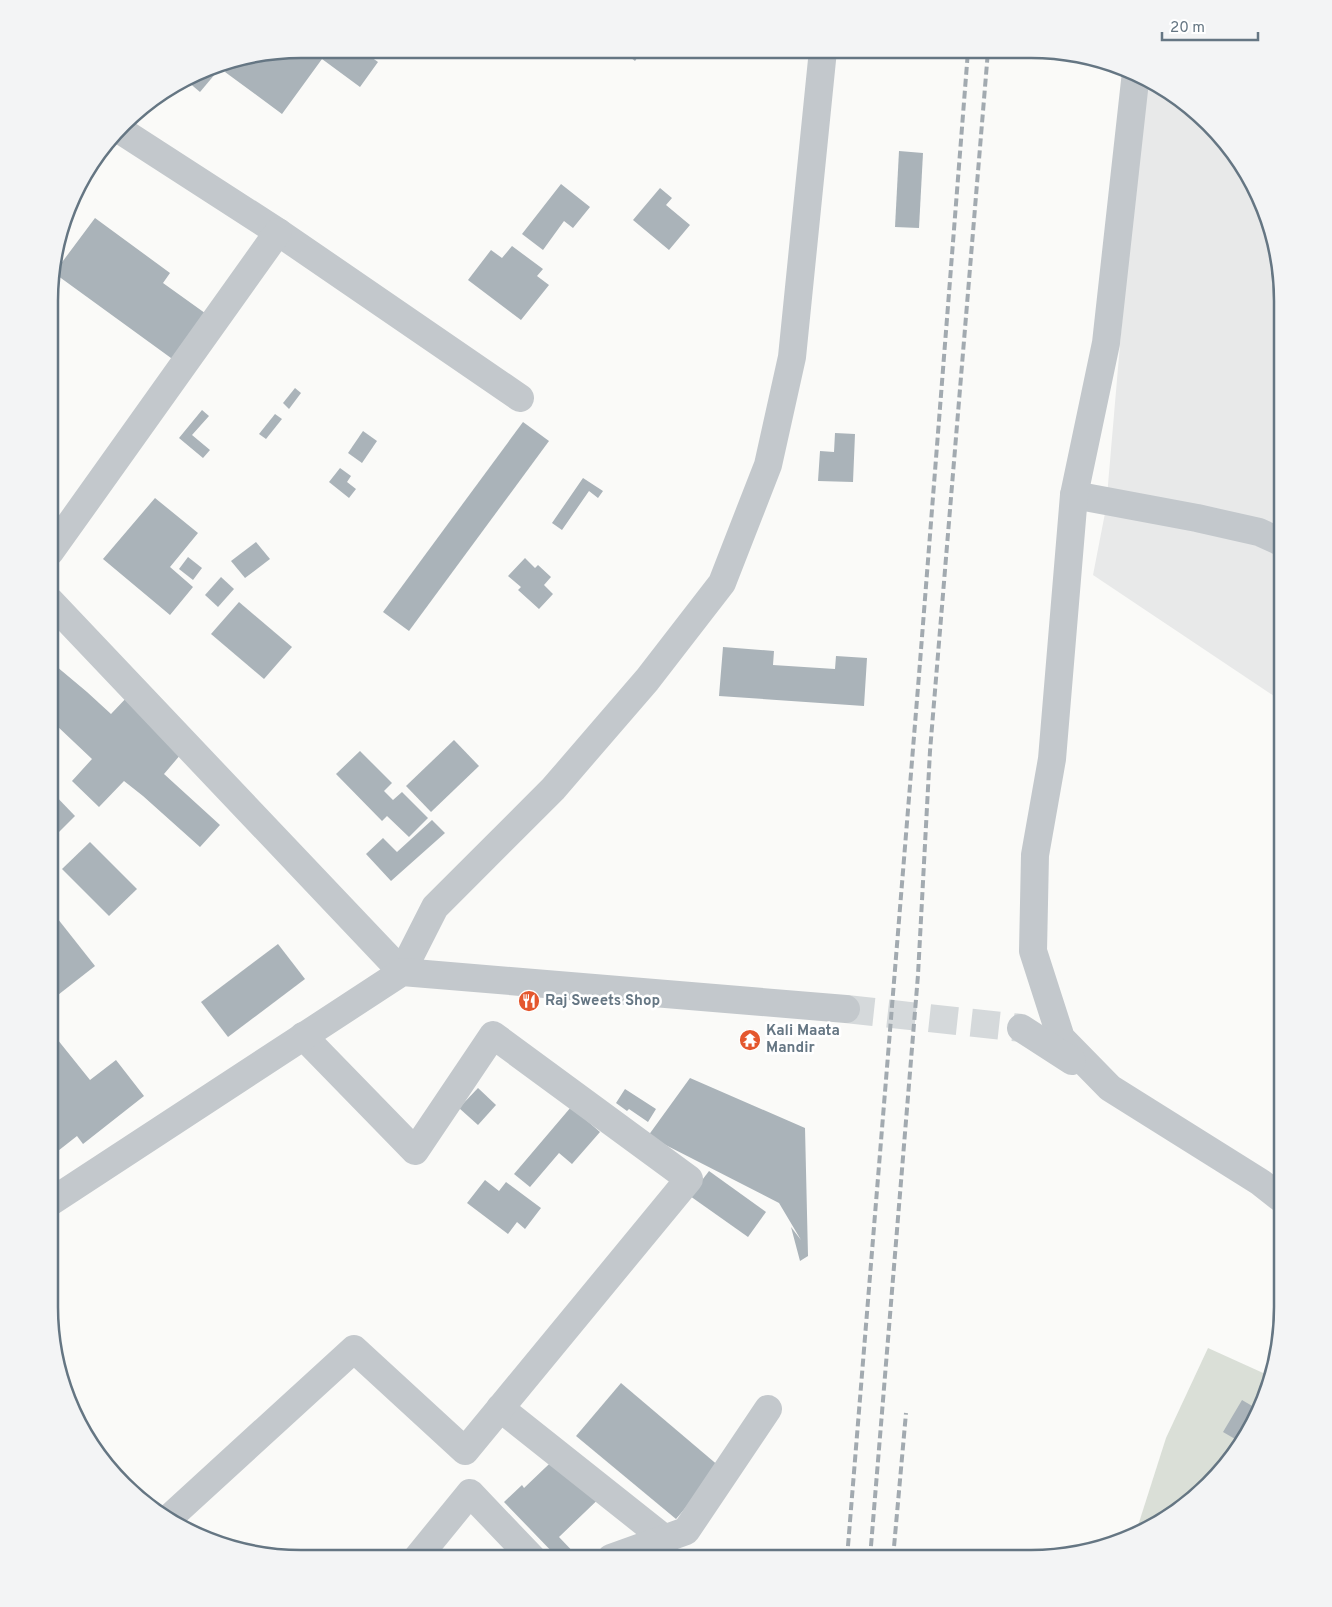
<svg xmlns="http://www.w3.org/2000/svg" width="1332" height="1607" viewBox="0 0 1332 1607" font-family="Overpass,sans-serif">
	<rect width="100%" height="100%" fill="#fafaf8"/>
	<path fill="#e8e9e9" d="M1143,76L1171,91L1220,134L1249,175L1275,235L1283,301V702L1093,575L1106,508Z"/>
	<path fill="#dadfd7" d="M1208,1348L1272,1377L1270,1387L1241,1446L1209,1485L1157,1524L1135,1535L1166,1438Z"/>
	<g fill="#aab3b9">
		<path d="M301,49H360L378,62L360,87L322,59L282,114L225,72L235,60Z"/>
		<path d="M621,50H643L635,61Z"/>
		<path d="M226,61L200,92L187,81L220,62Z"/>
		<path d="M899,151L923,153L919,228L895,227Z"/>
		<path d="M561,184L590,207L573,228L564,221L543,250L522,234Z"/>
		<path d="M660,188L672,198L666,205L690,225L669,250L633,220Z"/>
		<path d="M95,218L170,273L163,283L216,321L182,366L54,273Z"/>
		<path d="M512,246L543,269L537,276L549,285L521,320L468,280L491,250L502,258Z"/>
		<path d="M295,388L301,393L289,409L283,403Z"/>
		<path d="M202,410L209,416L192,435L210,450L203,458L179,438Z"/>
		<path d="M275,414L282,419L266,439L259,434Z"/>
		<path d="M523,422L549,441L409,631L383,612Z"/>
		<path d="M363,431L377,441L362,463L348,453Z"/>
		<path d="M835,433L855,434L853,482L818,481L820,451L834,452Z"/>
		<path d="M340,468L351,476L347,482L356,489L349,498L329,482Z"/>
		<path d="M583,478L603,491L598,498L589,491L562,530L552,523Z"/>
		<path d="M155,498L198,533L170,567L193,587L170,615L103,559Z"/>
		<path d="M256,542L270,559L245,578L231,561Z"/>
		<path d="M188,557L202,568L193,580L179,569Z"/>
		<path d="M525,558L535,568L538,565L551,577L544,585L553,594L539,609L518,590L521,587L508,576Z"/>
		<path d="M221,577L234,589L218,607L205,595Z"/>
		<path d="M239,602L292,647L264,679L211,634Z"/>
		<path d="M723,647L774,651L773,665L835,669L836,656L867,658L864,706L719,696Z"/>
		<path d="M50,661L87,692L111,714L130,694L187,747L164,774L220,825L200,847L143,796L124,781L99,807L72,781L92,759L56,725L55,731L50,736Z"/>
		<path d="M454,740L479,766L431,812L406,786Z"/>
		<path d="M360,751L392,783L384,791L393,800L402,792L428,818L409,837L387,816L382,821L336,774Z"/>
		<path d="M50,790L75,816L50,841Z"/>
		<path d="M432,820L445,833L391,881L366,854L383,838L397,852Z"/>
		<path d="M90,842L137,889L109,916L62,869Z"/>
		<path d="M50,909L95,966L49,1002Z"/>
		<path d="M278,944L305,979L228,1037L201,1002Z"/>
		<path d="M49,1029L90,1080L116,1060L144,1096L83,1144L77,1136L49,1158Z"/>
		<path d="M690,1078L805,1128L808,1256L800,1261L791,1227L801,1240L779,1203L648,1136Z"/>
		<path d="M478,1088L496,1105L478,1125L459,1108Z"/>
		<path d="M625,1089L656,1109L648,1122L629,1109L627,1111L616,1103Z"/>
		<path d="M571,1107L600,1132L572,1164L559,1153L530,1187L514,1174Z"/>
		<path d="M709,1171L766,1212L748,1237L690,1196Z"/>
		<path d="M485,1180L499,1191L506,1182L541,1208L525,1229L517,1222L508,1234L467,1203Z"/>
		<path d="M621,1383L720,1467L676,1519L576,1436Z"/>
		<path d="M1242,1400L1259,1410L1242,1443L1223,1432Z"/>
		<path d="M568,1446L610,1488L559,1537L579,1558H558L504,1502L522,1485L524,1488Z"/>
	</g>
	<g fill="none" stroke-linecap="round" stroke-linejoin="round">
		<path stroke="#d5d9db" stroke-width="28" stroke-dasharray="28 14" stroke-linecap="butt" d="M846,1009L1021,1028"/>
		<g stroke="#c3c8cc" stroke-width="28">
			<path d="M120,130L278,232L520,398"/>
			<path d="M1074,495L1197,518L1259,532L1283,543"/>
			<path d="M50,552L278,232"/>
			<path d="M50,601L402,972L435,907L553,789L647,680L722,583L768,465L792,357L823,50"/>
			<path d="M500,1408L665,1539"/>
			<path d="M168,1519L354,1349L465,1451L689,1179L493,1035L415,1151L303,1036"/>
			<path d="M417,1558L470,1493L532,1558"/>
			<path d="M611,1558L686,1531L768,1409"/>
		</g>
		<g stroke="#c3c8cc" stroke-width="28">
			<path d="M1136,72L1106,343L1074,495L1052,759L1035,855L1033,951L1061,1038L1110,1088L1260,1182L1283,1200"/>
			<path d="M1021,1028L1072,1061"/>
			<path d="M49,1203L402,972L846,1009"/>
		</g>
		<g stroke="#a2aab0" stroke-width="4" stroke-dasharray="8 4" stroke-linecap="butt">
			<path d="M847,1558L919,675L968,51"/>
			<path d="M870,1558L918,975L930,751L988,51"/>
			<path d="M893,1558L906,1413"/>
		</g>
	</g>
	<defs>
		<g id="restaurant-disc" transform="scale(1.125)"><circle r="9.5" fill="#e4572e" stroke="#fff"/><path d="M-5-6h1v4h1v-4h1v4h1v-4h1v5L-1.5 .5V6h-2V.5L-5-1ZM5-6V6H3V1.5H1.5Q1.5-4 5-6Z" fill="#fff"/></g>
		<g id="temple-disc" transform="scale(1.125)"><circle r="9.5" fill="#e4572e" stroke="#fff"/><path d="M0-6L5-2H3V0L6.5 2.5H4V6H1.5V3h-3V6H-4V2.5H-6.5L-3 0V-2H-5Z" fill="#fff"/></g>
	</defs>
	<g fill-rule="evenodd">
		<use href="#restaurant-disc" x="529" y="1001"/>
		<use href="#temple-disc" x="750" y="1040"/>
	</g>
	<g text-anchor="middle" dominant-baseline="central" stroke-width="5" stroke-linejoin="round" paint-order="stroke">
		<g font-size="15" font-weight="bold" fill="#657683" stroke="#fff" text-anchor="start">
			<text x="545" y="1001">Raj Sweets Shop</text>
			<text x="766" y="1031">Kali Maata<tspan x="766" dy="17">Mandir</tspan></text>
		</g>
	</g>
	<path d="M0 0H1332V1607H0ZM301 58H1031A243 243 0 0 1 1274 301V1307A243 243 0 0 1 1031 1550H301A243 243 0 0 1 58 1307V301A243 243 0 0 1 301 58Z" fill="#f3f4f5" fill-rule="evenodd"/>
	<path fill="none" stroke="#657683" stroke-width="2.5" d="M301 58H1031A243 243 0 0 1 1274 301V1307A243 243 0 0 1 1031 1550H301A243 243 0 0 1 58 1307V301A243 243 0 0 1 301 58Z"/>
	<path d="M1162 32v8h96v-8" fill="none" stroke="#657683" stroke-width="2.5"/>
	<text x="1170" y="32" font-size="15" fill="#657683" stroke="#ffffff" stroke-width="4" paint-order="stroke">20 m</text>
</svg>
